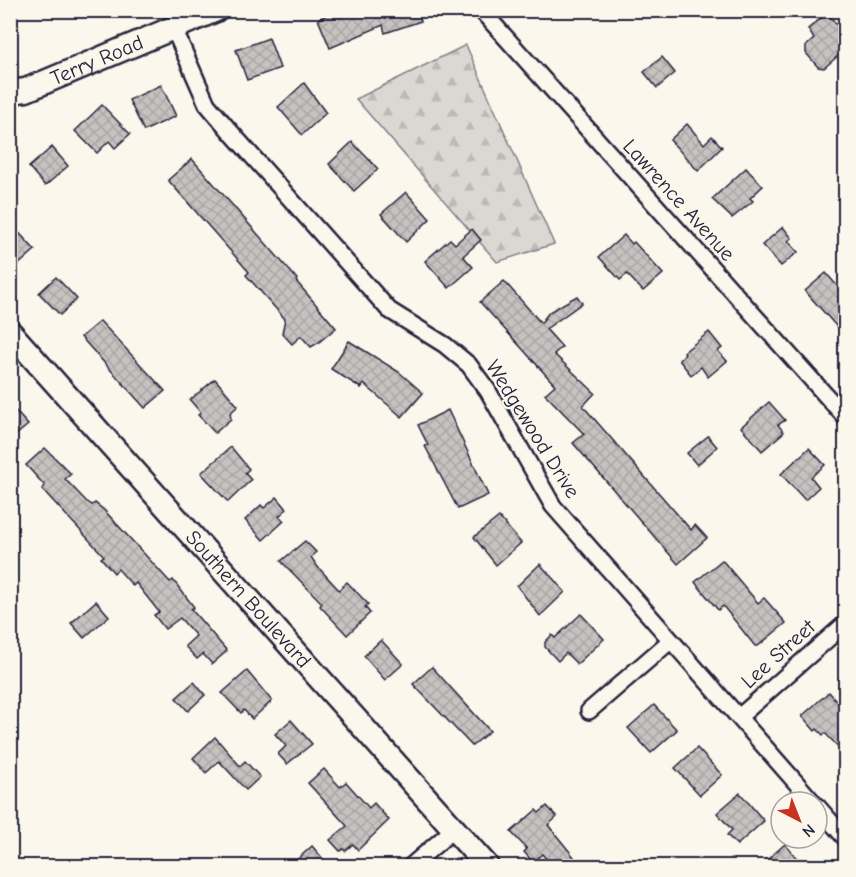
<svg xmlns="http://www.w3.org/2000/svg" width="856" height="877" viewBox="0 0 856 877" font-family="'Comic Neue',sans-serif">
	<defs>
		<pattern id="forest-firs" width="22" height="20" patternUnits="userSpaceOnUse" patternTransform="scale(1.5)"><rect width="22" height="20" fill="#dbd8d3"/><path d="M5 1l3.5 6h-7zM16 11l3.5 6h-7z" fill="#bcb9b6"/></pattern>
		<pattern id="building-cross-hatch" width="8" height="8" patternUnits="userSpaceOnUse" patternTransform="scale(1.5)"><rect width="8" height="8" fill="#c6c2c0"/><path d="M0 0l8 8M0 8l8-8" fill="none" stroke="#aaa6a6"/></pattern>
	</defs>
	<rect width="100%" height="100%" fill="#fbf7ec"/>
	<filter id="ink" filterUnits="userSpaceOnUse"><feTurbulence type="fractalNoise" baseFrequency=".0167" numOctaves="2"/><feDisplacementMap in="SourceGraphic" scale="12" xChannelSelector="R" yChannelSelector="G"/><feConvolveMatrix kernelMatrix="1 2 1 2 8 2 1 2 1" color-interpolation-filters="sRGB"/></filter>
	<g filter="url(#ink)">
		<path fill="url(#forest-firs)" stroke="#7e7d87" stroke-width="1.5" d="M466,45L554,244L497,262L356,99Z"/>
		<g fill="url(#building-cross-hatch)" stroke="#22223b" stroke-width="1.5">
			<path d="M337,10H417L421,21L385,33L383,25L330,48L318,19Z"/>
			<path d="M827,13L844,33L840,37L846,42V49L824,68L818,67L806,53V46L814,39L808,29Z"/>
			<path d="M269,38L280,68L247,80L236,50Z"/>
			<path d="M662,57L675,73L657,88L644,72Z"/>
			<path d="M304,83L326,113L302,135L278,107Z"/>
			<path d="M161,85L176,116L144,131L129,100Z"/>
			<path d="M102,105L130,134L115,148L109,141L97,153L75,131Z"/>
			<path d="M687,124L704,144L712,136L722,147L698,171L670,140Z"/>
			<path d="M352,142L378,169L354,191L329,164Z"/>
			<path d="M52,147L68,166L45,186L29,167Z"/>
			<path d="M192,159L297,279L296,281L336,328L318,343L311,347L301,336L292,344L282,333L285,319L246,275L249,272L168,180Z"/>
			<path d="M746,168L763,186L750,198L753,201L732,218L712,199Z"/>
			<path d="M406,192L430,219L406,242L381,214Z"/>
			<path d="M10,223L35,250L10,272Z"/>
			<path d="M783,227L792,238L788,241L798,252L781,266L762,245Z"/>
			<path d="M472,229L481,240L463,256L473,267L449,288L425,261L450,239L455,244Z"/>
			<path d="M624,235L632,244L634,242L663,274L643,291L627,274L620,280L599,257Z"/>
			<path d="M826,273L846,296V337L805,291Z"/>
			<path d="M56,277L77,299L60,315L39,293Z"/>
			<path d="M504,281L541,323L549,312L577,296L582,303L546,329L562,347L554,354L595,393L583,406L691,530L695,525L707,538L678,564L573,443L584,434L545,394L555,385L480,302Z"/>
			<path d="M100,321L165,391L145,408L81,337Z"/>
			<path d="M709,332L722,348L718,351L727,361L708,377L701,367L691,375L679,360L685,354L684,352Z"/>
			<path d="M349,341L399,372L423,393L402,417L364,384L361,388L331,369Z"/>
			<path d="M215,379L238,406L230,413L231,419L215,433L198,415L201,413L190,400Z"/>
			<path d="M769,402L785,420L778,425L784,432L762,451L741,427Z"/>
			<path d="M10,405L28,425L10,440Z"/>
			<path d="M448,410L488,495L458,509L425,446L428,445L418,425Z"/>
			<path d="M708,436L717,447L697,465L687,453Z"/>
			<path d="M231,447L249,469L245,473L251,480L228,502L201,473Z"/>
			<path d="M45,448L71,474L65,479L86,501L92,505L95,503L104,510L170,582L173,580L194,607L191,609L227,651L212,664L203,654L197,659L185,646L196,636L180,618L165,629L154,615L159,612L136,583L133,586L118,569L114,573L101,558L104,556L42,489L45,486L26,465Z"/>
			<path d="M809,448L825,465L811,477L819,487L805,500L781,474Z"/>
			<path d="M277,497L287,509L279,516L284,521L263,540L245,520L261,505L264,508Z"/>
			<path d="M499,517L521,543L496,565L474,537Z"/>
			<path d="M305,541L316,552L311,557L317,566L339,590L347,582L368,604L365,607L370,613L347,635L320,606L322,603L281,561Z"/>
			<path d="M722,560L758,603L764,598L786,623L758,646H755L723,606L718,610L695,582Z"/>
			<path d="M540,564L565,592L540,616L517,586Z"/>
			<path d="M96,601L109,616L84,638L71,623Z"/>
			<path d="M581,614L604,639L577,664L566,653L558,661L545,647V642L552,635L555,638Z"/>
			<path d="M381,640L403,664L385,680L364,656Z"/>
			<path d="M432,667L490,731L472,746L413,684Z"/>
			<path d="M247,671L272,701L252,719L244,710L241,713L222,693Z"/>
			<path d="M194,682L205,695L188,711L176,698Z"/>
			<path d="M829,692L839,704L846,698V755L825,733L823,735L817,729L815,731L802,716Z"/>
			<path d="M654,705L677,730L651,753L628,728Z"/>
			<path d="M291,720L312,744L287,764L278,754L286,746L275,734Z"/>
			<path d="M215,737L240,766L245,761L260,777L246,790L219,761L206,773L193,758Z"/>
			<path d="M697,748L722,775L700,795L675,768Z"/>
			<path d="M324,769L340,787L346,782L369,808L374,803L389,820L358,850L353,844L345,851L343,849L340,851L330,840L347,826L308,783Z"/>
			<path d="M740,793L764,821L737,845L727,835L732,830L717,813Z"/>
			<path d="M547,806L557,817L548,825L574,857L565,867H553L542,854L533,862L524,852L527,849L511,832L536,810L539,813Z"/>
			<path d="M785,844L804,867H759Z"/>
			<path d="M312,846L330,867H289Z"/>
		</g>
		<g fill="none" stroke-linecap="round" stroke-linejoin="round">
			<g stroke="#22223b" stroke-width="20">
				<g id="street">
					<path d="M481,10L846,418"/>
					<path d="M174,29L207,104L229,130L389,310L445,345L469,365L488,391L553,506L813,802"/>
					<path d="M589,711L670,641"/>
					<path d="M739,717L846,623"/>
					<path d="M817,806L846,839"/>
					<path d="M411,866L454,829"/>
				</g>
			</g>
			<g stroke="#22223b" stroke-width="27">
				<g id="secondary">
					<path id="s1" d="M10,92L26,90L216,10"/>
					<path id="s2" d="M10,332L487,866"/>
				</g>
			</g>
			<use href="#street" stroke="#fbf7ec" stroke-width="15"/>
			<use href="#secondary" stroke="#fbf7ec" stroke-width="22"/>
		</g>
	</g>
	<g text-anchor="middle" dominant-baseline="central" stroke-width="4.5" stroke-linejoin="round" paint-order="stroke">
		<g font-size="21" fill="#22223b" stroke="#fbf7ec">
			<text stroke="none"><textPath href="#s1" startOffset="93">Terry Road</textPath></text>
			<text transform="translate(679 200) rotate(48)">Lawrence Avenue</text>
			<text transform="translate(533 429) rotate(58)">Wedgewood Drive</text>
			<text stroke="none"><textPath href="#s2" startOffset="358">Southern Boulevard</textPath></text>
			<text transform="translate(778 654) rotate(-42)">Lee Street</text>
		</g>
	</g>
	<rect width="856" height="877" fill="none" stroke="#fbf7ec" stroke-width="36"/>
	<rect x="18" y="18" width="820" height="841" fill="none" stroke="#22223b" stroke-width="2" filter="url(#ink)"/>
	<g transform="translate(799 820) rotate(138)"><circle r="28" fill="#fbf7ec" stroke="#a4a2a5" stroke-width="1.5"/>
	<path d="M0-4.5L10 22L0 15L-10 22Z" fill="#c8321e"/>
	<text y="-9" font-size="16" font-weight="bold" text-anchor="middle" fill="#22223b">N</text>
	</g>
</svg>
